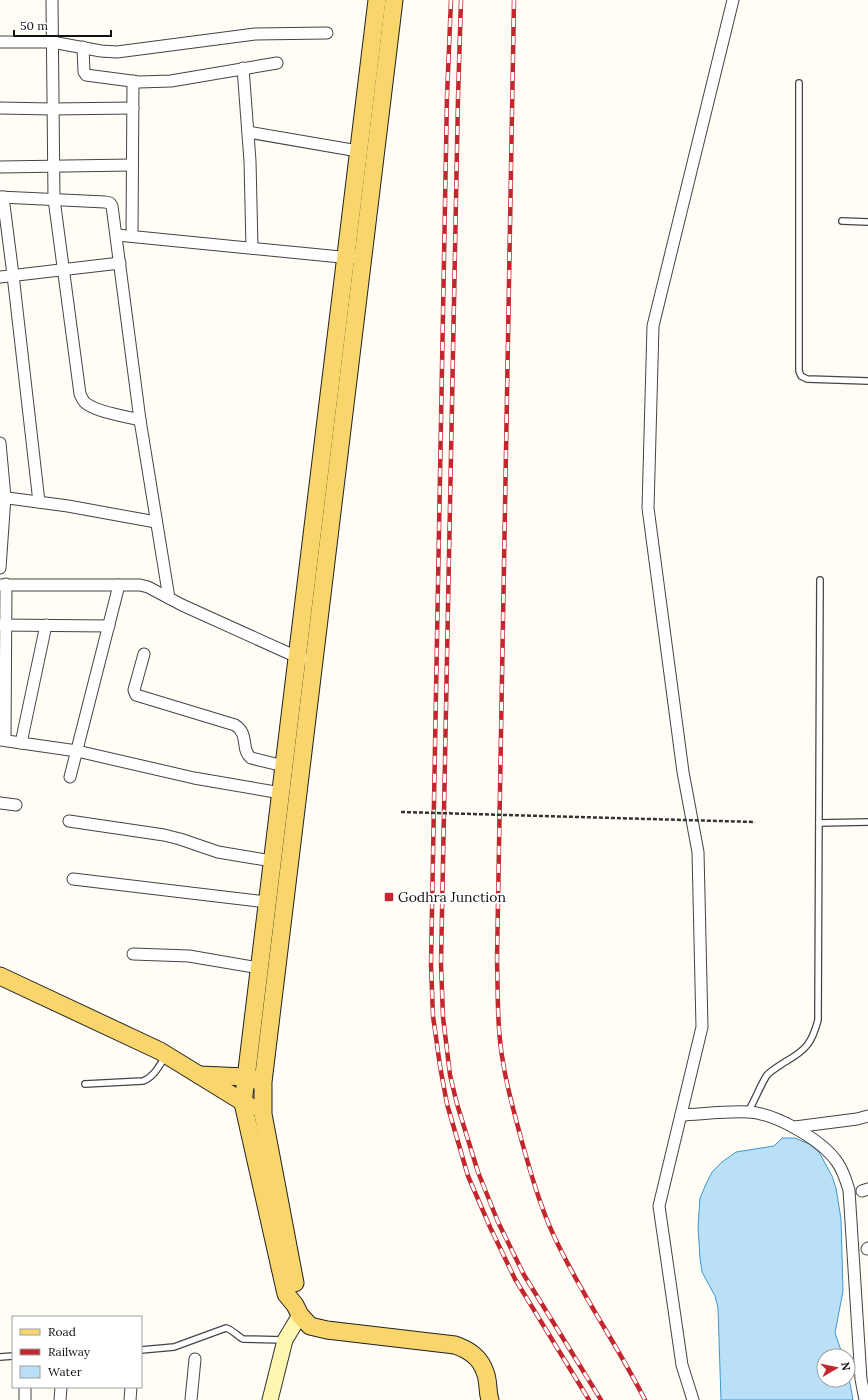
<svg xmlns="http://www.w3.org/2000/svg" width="868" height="1400" viewBox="0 0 868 1400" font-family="Lora,serif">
	<rect width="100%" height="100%" fill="#fffdf5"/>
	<path fill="#b9e0f7" stroke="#3f96cf" d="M782,1138H795L809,1144L819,1152L832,1176L836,1188L841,1219L843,1291L835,1333L843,1356H824V1380H848V1372L853,1400H721L718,1308L715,1296L702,1272L700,1258L698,1227L700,1198L706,1184L712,1172L722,1162L736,1152L774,1146Z"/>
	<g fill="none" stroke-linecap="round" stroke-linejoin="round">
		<g stroke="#444" stroke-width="8">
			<g id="lane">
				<path d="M799,83V371L801,376L807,379L868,381"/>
				<path d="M842,221L868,222"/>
				<path d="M819,823L868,822"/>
				<path d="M85,1084L143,1081C154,1077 159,1066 165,1057"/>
				<path d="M748,1112C755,1100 760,1086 767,1075C772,1070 779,1066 785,1062C806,1050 812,1043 818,1020L820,580"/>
				<path d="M141,1350L174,1347L226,1328C233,1330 237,1336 243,1339L284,1340"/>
				<path d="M0,1357L13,1356"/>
			</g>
		</g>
		<g stroke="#444" stroke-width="13">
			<g id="street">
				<path d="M52,0L54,199L80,394C82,398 83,402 87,404C100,413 125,416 140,420"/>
				<path d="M0,42H52L101,51L117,52L255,34L327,33"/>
				<path d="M83,47L84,72L86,75L139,82L171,81L277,63"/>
				<path d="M243,68L250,161L252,248"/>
				<path d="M0,108L52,109L133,108"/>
				<path d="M248,132L358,151"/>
				<path d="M0,167L132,165"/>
				<path d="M0,197L105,202L110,203L112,206L140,420L169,598"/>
				<path d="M3,197L13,275L39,502"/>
				<path d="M117,235L351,258"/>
				<path d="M132,236L133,81"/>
				<path d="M0,277L120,263"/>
				<path d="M0,443L5,497L0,568"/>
				<path d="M0,497L68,506L156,522"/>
				<path d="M0,585H140L148,587L182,605L297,657L303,658"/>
				<path d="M0,625L109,626"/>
				<path d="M144,654L134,690L136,695L235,725C250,735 240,749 251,758L284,766"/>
				<path d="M0,740L77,751L194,778L281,793"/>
				<path d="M5,740L6,584"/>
				<path d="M21,743L46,625"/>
				<path d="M70,777L119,585"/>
				<path d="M0,803L16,805"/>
				<path d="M69,821L164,835L180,839L218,852L272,861"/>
				<path d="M73,879L267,902"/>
				<path d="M133,954L189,956L259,968"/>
				<path d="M681,1115C702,1114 727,1111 748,1112C775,1113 822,1140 837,1162C843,1170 846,1180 849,1190L861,1379L865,1400"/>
				<path d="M795,1127L857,1119L868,1116"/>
				<path d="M862,1191L868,1189"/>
				<path d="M867,1249L868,1248"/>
				<path d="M25,1387V1400"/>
				<path d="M60,1400L61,1387"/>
				<path d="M130,1400L131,1387"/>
				<path d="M191,1400L195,1359"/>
				<path d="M693,1400L682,1365L659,1206L702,1027L698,852L683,772L648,508L653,326L733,0"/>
			</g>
		</g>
		<g stroke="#333" stroke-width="17">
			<path id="secondary" d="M270,1400L285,1340L300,1315"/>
		</g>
		<g stroke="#222" stroke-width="19">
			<g id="primary">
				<path d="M377,0L243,1103L286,1294L295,1305L300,1315L310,1326L327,1330L455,1345C469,1350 480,1357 485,1372C489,1381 487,1391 490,1400"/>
				<path d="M0,976L160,1051L251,1107"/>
				<path d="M199,1075L246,1077L256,1080"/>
				<path d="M295,1283L263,1114V1082L394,0"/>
			</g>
		</g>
		<use href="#lane" stroke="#fff" stroke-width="5.5"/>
		<use href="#street" stroke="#fff" stroke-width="11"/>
		<use href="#secondary" stroke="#fff6b0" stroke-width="15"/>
		<use href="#primary" stroke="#f9d66b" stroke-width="17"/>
		<g stroke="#c4262e" stroke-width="4.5">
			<g id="rail">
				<path d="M451,0L447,96L431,965L433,1016L440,1066L447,1104L468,1176L490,1227L515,1279L589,1400"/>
				<path d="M461,0L458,98L441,964L443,1017L450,1075L457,1104L478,1172L498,1222L524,1275L601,1400"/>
				<path d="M514,0L497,960C498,994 497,1029 503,1062C507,1089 515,1115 522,1142C531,1174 540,1206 554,1236C580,1293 617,1344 645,1400"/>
			</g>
		</g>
		<use href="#rail" stroke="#fff" stroke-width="3" stroke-dasharray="9" stroke-linecap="butt"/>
		<path stroke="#333" stroke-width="2.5" stroke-dasharray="4 2" stroke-linecap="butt" d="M401,812L755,822"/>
	</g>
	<rect fill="#c4262e" stroke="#fff" stroke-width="1.5" x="384" y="892" width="10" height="10" rx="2"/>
	<g text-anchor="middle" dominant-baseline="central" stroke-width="4" stroke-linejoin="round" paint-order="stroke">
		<g font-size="14" fill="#111" stroke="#fff" text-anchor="start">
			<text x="398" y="897">Godhra Junction</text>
		</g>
	</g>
	<rect x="12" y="1316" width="130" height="72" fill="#ffffff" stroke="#a0a0a0"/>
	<rect x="20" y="1329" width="20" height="6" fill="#f9d66b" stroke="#a0a0a0"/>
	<text x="48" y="1336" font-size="12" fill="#111111">Road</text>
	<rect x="20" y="1349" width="20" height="6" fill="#c4262e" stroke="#a0a0a0"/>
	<text x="48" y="1356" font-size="12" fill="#111111">Railway</text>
	<rect x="20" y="1366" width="20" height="12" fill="#b9e0f7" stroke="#a0a0a0"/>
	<text x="48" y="1376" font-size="12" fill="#111111">Water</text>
	<g transform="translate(836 1368) rotate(81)"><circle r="19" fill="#ffffff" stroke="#a0a0a0"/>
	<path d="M0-3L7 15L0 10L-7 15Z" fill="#c4262e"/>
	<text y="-6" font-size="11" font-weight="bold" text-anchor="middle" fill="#111111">N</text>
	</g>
	<path d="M14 30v6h97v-6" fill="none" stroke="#111111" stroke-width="2"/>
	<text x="20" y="30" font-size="12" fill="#111111" stroke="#ffffff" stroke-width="3" paint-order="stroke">50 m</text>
</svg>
